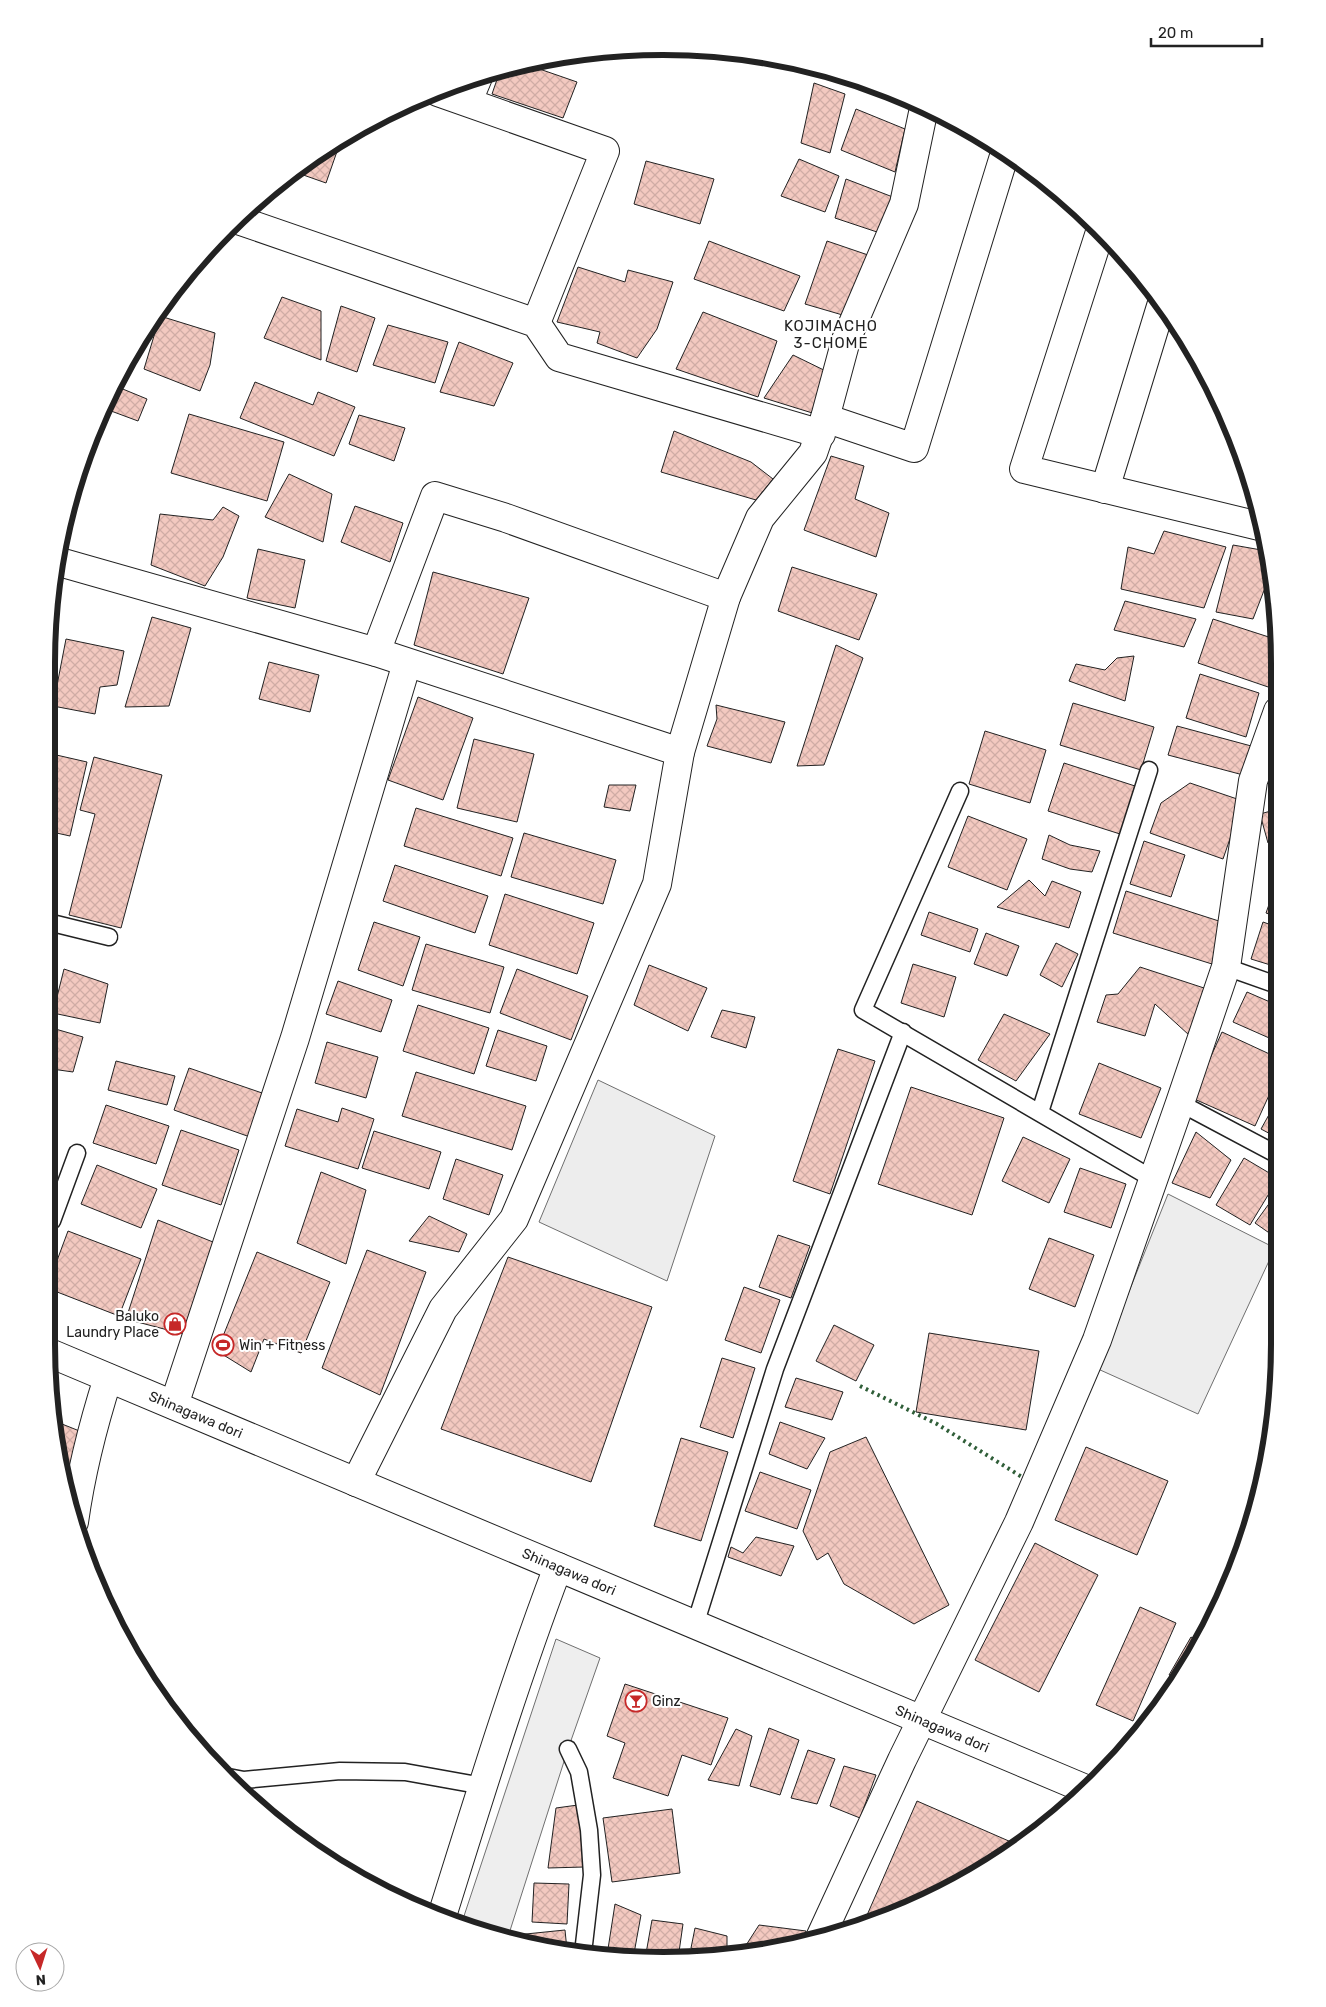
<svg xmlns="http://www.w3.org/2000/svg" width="1326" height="2007" viewBox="0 0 1326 2007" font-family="Rubik,sans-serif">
	<defs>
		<pattern id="building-cross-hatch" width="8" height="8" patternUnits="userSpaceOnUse" patternTransform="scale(1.25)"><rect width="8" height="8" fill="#f3c9c0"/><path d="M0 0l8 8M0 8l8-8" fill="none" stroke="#d0aca5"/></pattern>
	</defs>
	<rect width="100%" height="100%" fill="#fff"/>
	<path fill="#eee" stroke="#6f6f6f" d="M556,1639L600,1658L568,1749L507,1940H504L461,1925Z"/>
	<g fill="#ededed" stroke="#6f6f6f">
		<path d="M598,1080L715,1136L667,1281L539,1222Z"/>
		<path d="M1168,1194L1275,1248L1198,1414L1098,1369Z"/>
	</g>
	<g fill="url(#building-cross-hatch)" stroke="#222">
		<path d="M598,52L597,59L577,55Z"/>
		<path d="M525,64L577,82L563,118L492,94L501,68Z"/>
		<path d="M847,76L862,79L908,100L906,105L846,79Z"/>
		<path d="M814,83L845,94L830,153L801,143Z"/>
		<path d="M856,109L905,129L895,172L841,150Z"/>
		<path d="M341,140L326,183L292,171Z"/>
		<path d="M799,159L839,176L825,212L781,196Z"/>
		<path d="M646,161L714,179L700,224L634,204Z"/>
		<path d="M846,179L898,199L883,234L835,218Z"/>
		<path d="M709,241L800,276L784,311L694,279Z"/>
		<path d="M827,241L871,256L846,316L805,304Z"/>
		<path d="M578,267L625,282L628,270L673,282L657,329L637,358L597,343L600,332L557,322Z"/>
		<path d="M282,297L321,311V360L264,338Z"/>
		<path d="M341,306L375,318L357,372L326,361Z"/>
		<path d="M703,312L777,341L758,397L676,369Z"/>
		<path d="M160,316L215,333L210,365L200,391L144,369Z"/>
		<path d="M388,325L448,342L435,383L373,365Z"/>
		<path d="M459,342L513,363L494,406L440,392Z"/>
		<path d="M793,355L834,375L822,416L764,398Z"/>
		<path d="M255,382L313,405L318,392L355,407L334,456L240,418Z"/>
		<path d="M113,385L147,399L138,421L103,408Z"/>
		<path d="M189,414L284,442L267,501L171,473Z"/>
		<path d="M359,415L405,428L394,461L349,444Z"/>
		<path d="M674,431L751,462L773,479L756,500L661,472Z"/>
		<path d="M831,456L864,466L855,499L889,513L876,557L804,530Z"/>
		<path d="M289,474L332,494L323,542L265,517Z"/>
		<path d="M355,506L403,523L390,562L341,542Z"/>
		<path d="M223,507L239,516L223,557L205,586L151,565L160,514L213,520Z"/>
		<path d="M1164,531L1226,547L1204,608L1121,589L1128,547L1154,554Z"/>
		<path d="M1233,545L1267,551L1270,575L1253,619L1216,612Z"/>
		<path d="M258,549L305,560L295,608L247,598Z"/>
		<path d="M792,567L877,594L859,640L778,611Z"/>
		<path d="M433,572L529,598L503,674L414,645Z"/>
		<path d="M1273,587L1275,600L1268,598Z"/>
		<path d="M1125,601L1196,619L1184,647L1114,630Z"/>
		<path d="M152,617L191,628L169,706L125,707Z"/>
		<path d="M1213,619L1278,640V676L1274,689L1198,663Z"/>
		<path d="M66,639L124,651L117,685L100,687L95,714L53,706Z"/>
		<path d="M836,645L863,658L824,765L797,766Z"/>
		<path d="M1134,656L1125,701L1069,681L1076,664L1105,670L1117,658Z"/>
		<path d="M269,662L319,675L310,712L259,699Z"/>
		<path d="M1200,674L1259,693L1246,737L1186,718Z"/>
		<path d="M418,697L473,718L443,800L388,780Z"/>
		<path d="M1073,703L1154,727L1141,770L1060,745Z"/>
		<path d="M716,705L785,722L771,763L707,746L717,719Z"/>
		<path d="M1177,726L1255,747L1247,776L1168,755Z"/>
		<path d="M985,731L1046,750L1030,803L969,784Z"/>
		<path d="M474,739L534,754L517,822L457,808Z"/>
		<path d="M52,754L87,762L70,836L52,832Z"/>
		<path d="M94,757L162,775L121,928L69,915L95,814L80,810Z"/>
		<path d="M1278,762V786L1270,783Z"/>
		<path d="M1064,763L1135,786L1120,834L1048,811Z"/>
		<path d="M1190,783L1243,801L1223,859L1150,833L1161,803Z"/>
		<path d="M609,785H636L630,811L604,807Z"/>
		<path d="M416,808L513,838L501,876L404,846Z"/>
		<path d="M1278,809L1277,844L1268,843L1260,814Z"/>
		<path d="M968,816L1027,839L1007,890L948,867Z"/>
		<path d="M524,833L616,860L603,904L511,877Z"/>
		<path d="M1049,835L1070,845L1100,851L1092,872L1070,869L1042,859Z"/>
		<path d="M1144,841L1185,855L1171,897L1130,884Z"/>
		<path d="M395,865L488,896L475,933L383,901Z"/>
		<path d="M1029,880L1045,896L1052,881L1081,892L1069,928L997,907Z"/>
		<path d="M1277,882V917L1266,913Z"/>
		<path d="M1126,891L1225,923L1212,964L1113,933Z"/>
		<path d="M505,894L594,923L577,974L489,945Z"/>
		<path d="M929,912L978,929L970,952L921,935Z"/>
		<path d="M374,922L420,937L403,986L358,970Z"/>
		<path d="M1263,922L1277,927V967L1251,959Z"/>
		<path d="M986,933L1019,946L1007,976L974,964Z"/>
		<path d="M1056,943L1078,954L1062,987L1040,975Z"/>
		<path d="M426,944L504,967L490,1013L412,990Z"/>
		<path d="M913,964L956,977L944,1017L901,1003Z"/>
		<path d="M649,965L707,988L688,1031L634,1005Z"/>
		<path d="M1140,967L1204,988L1189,1035L1155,1004L1145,1036L1097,1022L1106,995L1118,994Z"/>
		<path d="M64,969L108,984L100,1023L53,1013Z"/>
		<path d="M517,969L588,996L571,1040L500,1013Z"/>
		<path d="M338,981L392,1000L381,1032L326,1014Z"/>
		<path d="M1247,992L1277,1005L1276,1041L1233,1022Z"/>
		<path d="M418,1005L489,1028L474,1074L403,1051Z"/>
		<path d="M722,1010L755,1017L746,1048L711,1037Z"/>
		<path d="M1004,1014L1050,1034L1016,1081L978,1060Z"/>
		<path d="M52,1028L83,1037L73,1072L52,1069Z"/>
		<path d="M498,1030L547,1046L536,1081L486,1066Z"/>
		<path d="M1222,1032L1276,1057V1080L1255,1126L1192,1098Z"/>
		<path d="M327,1042L378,1057L366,1098L315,1083Z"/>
		<path d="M838,1049L875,1061L830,1194L793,1181Z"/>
		<path d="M116,1061L175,1076L167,1105L108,1090Z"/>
		<path d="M1099,1063L1161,1088L1141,1138L1079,1114Z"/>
		<path d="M189,1068L265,1094L250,1137L174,1110Z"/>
		<path d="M416,1072L526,1106L512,1150L402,1116Z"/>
		<path d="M911,1087L1004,1118L972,1215L878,1184Z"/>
		<path d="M1276,1102V1137L1261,1129Z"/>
		<path d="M106,1105L169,1126L156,1164L93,1143Z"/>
		<path d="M342,1108L374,1119L358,1169L285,1146L297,1109L338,1122Z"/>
		<path d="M181,1130L239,1150L221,1205L162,1185Z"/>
		<path d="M374,1131L441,1152L429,1189L362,1168Z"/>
		<path d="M1196,1132L1231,1160L1210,1198L1172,1183Z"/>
		<path d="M1023,1137L1070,1159L1049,1203L1002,1181Z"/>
		<path d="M1244,1158L1276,1177V1182L1250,1225L1216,1205Z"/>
		<path d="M456,1159L503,1175L489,1215L443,1199Z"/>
		<path d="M97,1165L157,1189L141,1228L81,1204Z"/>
		<path d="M1080,1168L1126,1184L1111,1228L1064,1212Z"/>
		<path d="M321,1172L366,1190L346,1264L297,1243Z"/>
		<path d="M1276,1194L1275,1237L1255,1223Z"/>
		<path d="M429,1216L467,1234L459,1252L409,1241Z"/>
		<path d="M158,1220L213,1242L183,1334L126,1319Z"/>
		<path d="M68,1231L141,1259L119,1316L52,1290V1274Z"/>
		<path d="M778,1235L810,1246L791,1298L759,1287Z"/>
		<path d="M1049,1238L1094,1255L1075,1307L1029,1289Z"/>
		<path d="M367,1250L426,1272L380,1395L322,1368Z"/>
		<path d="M257,1252L330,1282L301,1353L264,1339L251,1372L217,1351Z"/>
		<path d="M508,1257L652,1307L591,1482L441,1429Z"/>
		<path d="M744,1287L780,1300L761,1353L725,1340Z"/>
		<path d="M834,1325L874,1345L856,1381L816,1361Z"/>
		<path d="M929,1333L1039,1351L1026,1430L916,1412Z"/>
		<path d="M722,1358L755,1368L733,1438L700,1427Z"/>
		<path d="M796,1378L843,1392L832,1420L785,1407Z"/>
		<path d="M52,1420L82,1432L73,1470H62Z"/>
		<path d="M780,1422L825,1438L807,1469L769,1454Z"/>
		<path d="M866,1437L949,1605L914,1624L844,1584L828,1553L817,1560L803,1531L830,1452Z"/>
		<path d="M681,1438L728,1452L701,1541L654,1526Z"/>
		<path d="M1086,1447L1168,1481L1137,1555L1055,1520Z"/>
		<path d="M760,1472L811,1490L797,1529L745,1511Z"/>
		<path d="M756,1537L794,1546L781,1576L728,1557L731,1547L743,1553Z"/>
		<path d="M1035,1543L1098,1575L1039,1692L975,1660Z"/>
		<path d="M1140,1607L1176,1623L1133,1721L1096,1705Z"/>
		<path d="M1191,1637L1199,1642L1175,1678L1169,1675Z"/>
		<path d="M625,1684L728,1718L711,1765L682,1755L668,1796L613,1778L625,1743L607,1736Z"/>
		<path d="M769,1728L799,1740L780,1795L750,1786Z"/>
		<path d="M736,1729L752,1736L739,1786L708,1780Z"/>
		<path d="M808,1750L835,1759L817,1804L791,1798Z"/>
		<path d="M844,1766L876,1775L860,1818L830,1806Z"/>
		<path d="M917,1801L1018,1845L972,1878L864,1922Z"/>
		<path d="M578,1805L584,1867L548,1868L556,1808Z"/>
		<path d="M672,1809L680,1873L612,1882L603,1818Z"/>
		<path d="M534,1883L569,1884L567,1924L532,1922Z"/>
		<path d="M615,1904L641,1915L633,1959L608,1949Z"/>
		<path d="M652,1920L683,1924L678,1959H645Z"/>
		<path d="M759,1925L806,1931L800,1943L780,1947V1942H763L759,1950L741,1953Z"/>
		<path d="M695,1928L727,1936V1952L724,1956L705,1959L707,1953L691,1948Z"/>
		<path d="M565,1930L567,1950L516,1942V1935Z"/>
	</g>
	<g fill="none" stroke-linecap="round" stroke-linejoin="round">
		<g stroke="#222" stroke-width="19">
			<g id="service">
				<path d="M960,791L863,1010L1153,1179"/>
				<path d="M52,923L109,937"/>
				<path d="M1226,967L1277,985"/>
				<path d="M1180,1103L1276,1154"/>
				<path d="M1040,1112L1149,770"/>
				<path d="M52,1221L77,1153"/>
				<path d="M695,1625L775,1369L903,1032"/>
				<path d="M568,1749L579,1772L589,1830L592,1875L583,1953"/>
				<path d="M223,1776L244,1780L340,1771L405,1772L483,1786"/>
			</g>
		</g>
		<g stroke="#222" stroke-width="30">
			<g id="minor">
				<path d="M438,92L605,151L536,323"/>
				<path d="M468,101L478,77"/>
				<path d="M238,220L536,323L559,357L821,434"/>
				<path d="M1100,232L1024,469L1263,527"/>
				<path d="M825,418L914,448L1005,153"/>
				<path d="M1105,489L1162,303"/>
				<path d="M56,561L376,652L680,752"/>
				<path d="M376,652L435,496L506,518L726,597"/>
				<path d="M174,1405L295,1038L407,663"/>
				<path d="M356,1482L443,1309L514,1219L657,884L680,752L726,597L760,518L813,453L825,418L846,340L904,204L924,108"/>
				<path d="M74,1522C81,1472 93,1425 108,1378"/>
				<path d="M819,1940L902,1760L1019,1522L1097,1340L1180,1103L1226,967L1253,781L1278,711"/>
			</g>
		</g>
		<g stroke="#222" stroke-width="30">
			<g id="tertiary">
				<path id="s1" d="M52,1354L1088,1790"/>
				<path d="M441,1919C478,1801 514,1683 558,1567"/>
			</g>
		</g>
		<use href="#service" stroke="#fff" stroke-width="16"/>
		<use href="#minor" stroke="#fff" stroke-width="28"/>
		<use href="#tertiary" stroke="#fff" stroke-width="28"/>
		<path stroke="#2f5e38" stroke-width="4" stroke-dasharray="2.5 4" stroke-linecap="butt" d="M860,1386L937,1424L1022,1477"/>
	</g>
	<defs>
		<g id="shop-ring" transform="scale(1.125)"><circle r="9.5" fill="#fff" stroke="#c62828" stroke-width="1.5"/><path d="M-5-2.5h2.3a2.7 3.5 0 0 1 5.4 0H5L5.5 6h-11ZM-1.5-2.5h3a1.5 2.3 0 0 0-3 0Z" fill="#c62828"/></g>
		<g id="stadium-ring" transform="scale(1.125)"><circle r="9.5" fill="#fff" stroke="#c62828" stroke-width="1.5"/><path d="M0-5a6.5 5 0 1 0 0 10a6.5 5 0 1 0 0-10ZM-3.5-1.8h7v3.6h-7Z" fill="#c62828"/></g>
		<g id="bar-ring" transform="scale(1.125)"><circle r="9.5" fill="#fff" stroke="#c62828" stroke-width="1.5"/><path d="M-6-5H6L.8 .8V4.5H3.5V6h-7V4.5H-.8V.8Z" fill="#c62828"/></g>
	</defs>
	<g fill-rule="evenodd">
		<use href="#shop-ring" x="175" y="1324"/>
		<use href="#stadium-ring" x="223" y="1345"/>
		<use href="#bar-ring" x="636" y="1701"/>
	</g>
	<g text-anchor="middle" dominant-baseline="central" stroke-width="4" stroke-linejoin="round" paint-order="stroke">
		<g font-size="14" fill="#222" stroke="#fff" text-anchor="start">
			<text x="159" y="1316" text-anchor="end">Baluko<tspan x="159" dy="16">Laundry Place</tspan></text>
			<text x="239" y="1345">Win + Fitness</text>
			<text x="652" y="1701">Ginz</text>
		</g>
		<g font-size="14" fill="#222" stroke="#fff">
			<text stroke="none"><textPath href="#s1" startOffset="156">Shinagawa dori</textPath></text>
			<text stroke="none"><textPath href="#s1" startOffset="561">Shinagawa dori</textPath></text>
			<text stroke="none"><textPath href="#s1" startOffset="966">Shinagawa dori</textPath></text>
		</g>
		<g font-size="15" letter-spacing="1" fill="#222" stroke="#fff">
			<text x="831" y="326">KOJIMACHO<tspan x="831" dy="17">3-CHOME</tspan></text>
		</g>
	</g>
	<path d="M0 0H1326V2007H0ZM663 55H663A608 608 0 0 1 1271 663V1344A608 608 0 0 1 663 1952H663A608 608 0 0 1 55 1344V663A608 608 0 0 1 663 55Z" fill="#fff" fill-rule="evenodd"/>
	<path fill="none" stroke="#222" stroke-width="6" d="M663 55H663A608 608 0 0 1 1271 663V1344A608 608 0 0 1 663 1952H663A608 608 0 0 1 55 1344V663A608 608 0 0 1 663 55Z"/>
	<g transform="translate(40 1967) rotate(176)"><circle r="24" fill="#ffffff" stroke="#a7a7a7"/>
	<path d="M0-4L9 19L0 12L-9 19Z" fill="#c62828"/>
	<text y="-8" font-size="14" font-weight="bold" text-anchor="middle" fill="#222222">N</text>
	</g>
	<path d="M1151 38v8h111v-8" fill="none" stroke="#222222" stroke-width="2.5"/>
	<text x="1158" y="38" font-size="15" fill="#222222" stroke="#ffffff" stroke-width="4" paint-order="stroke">20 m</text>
</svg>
